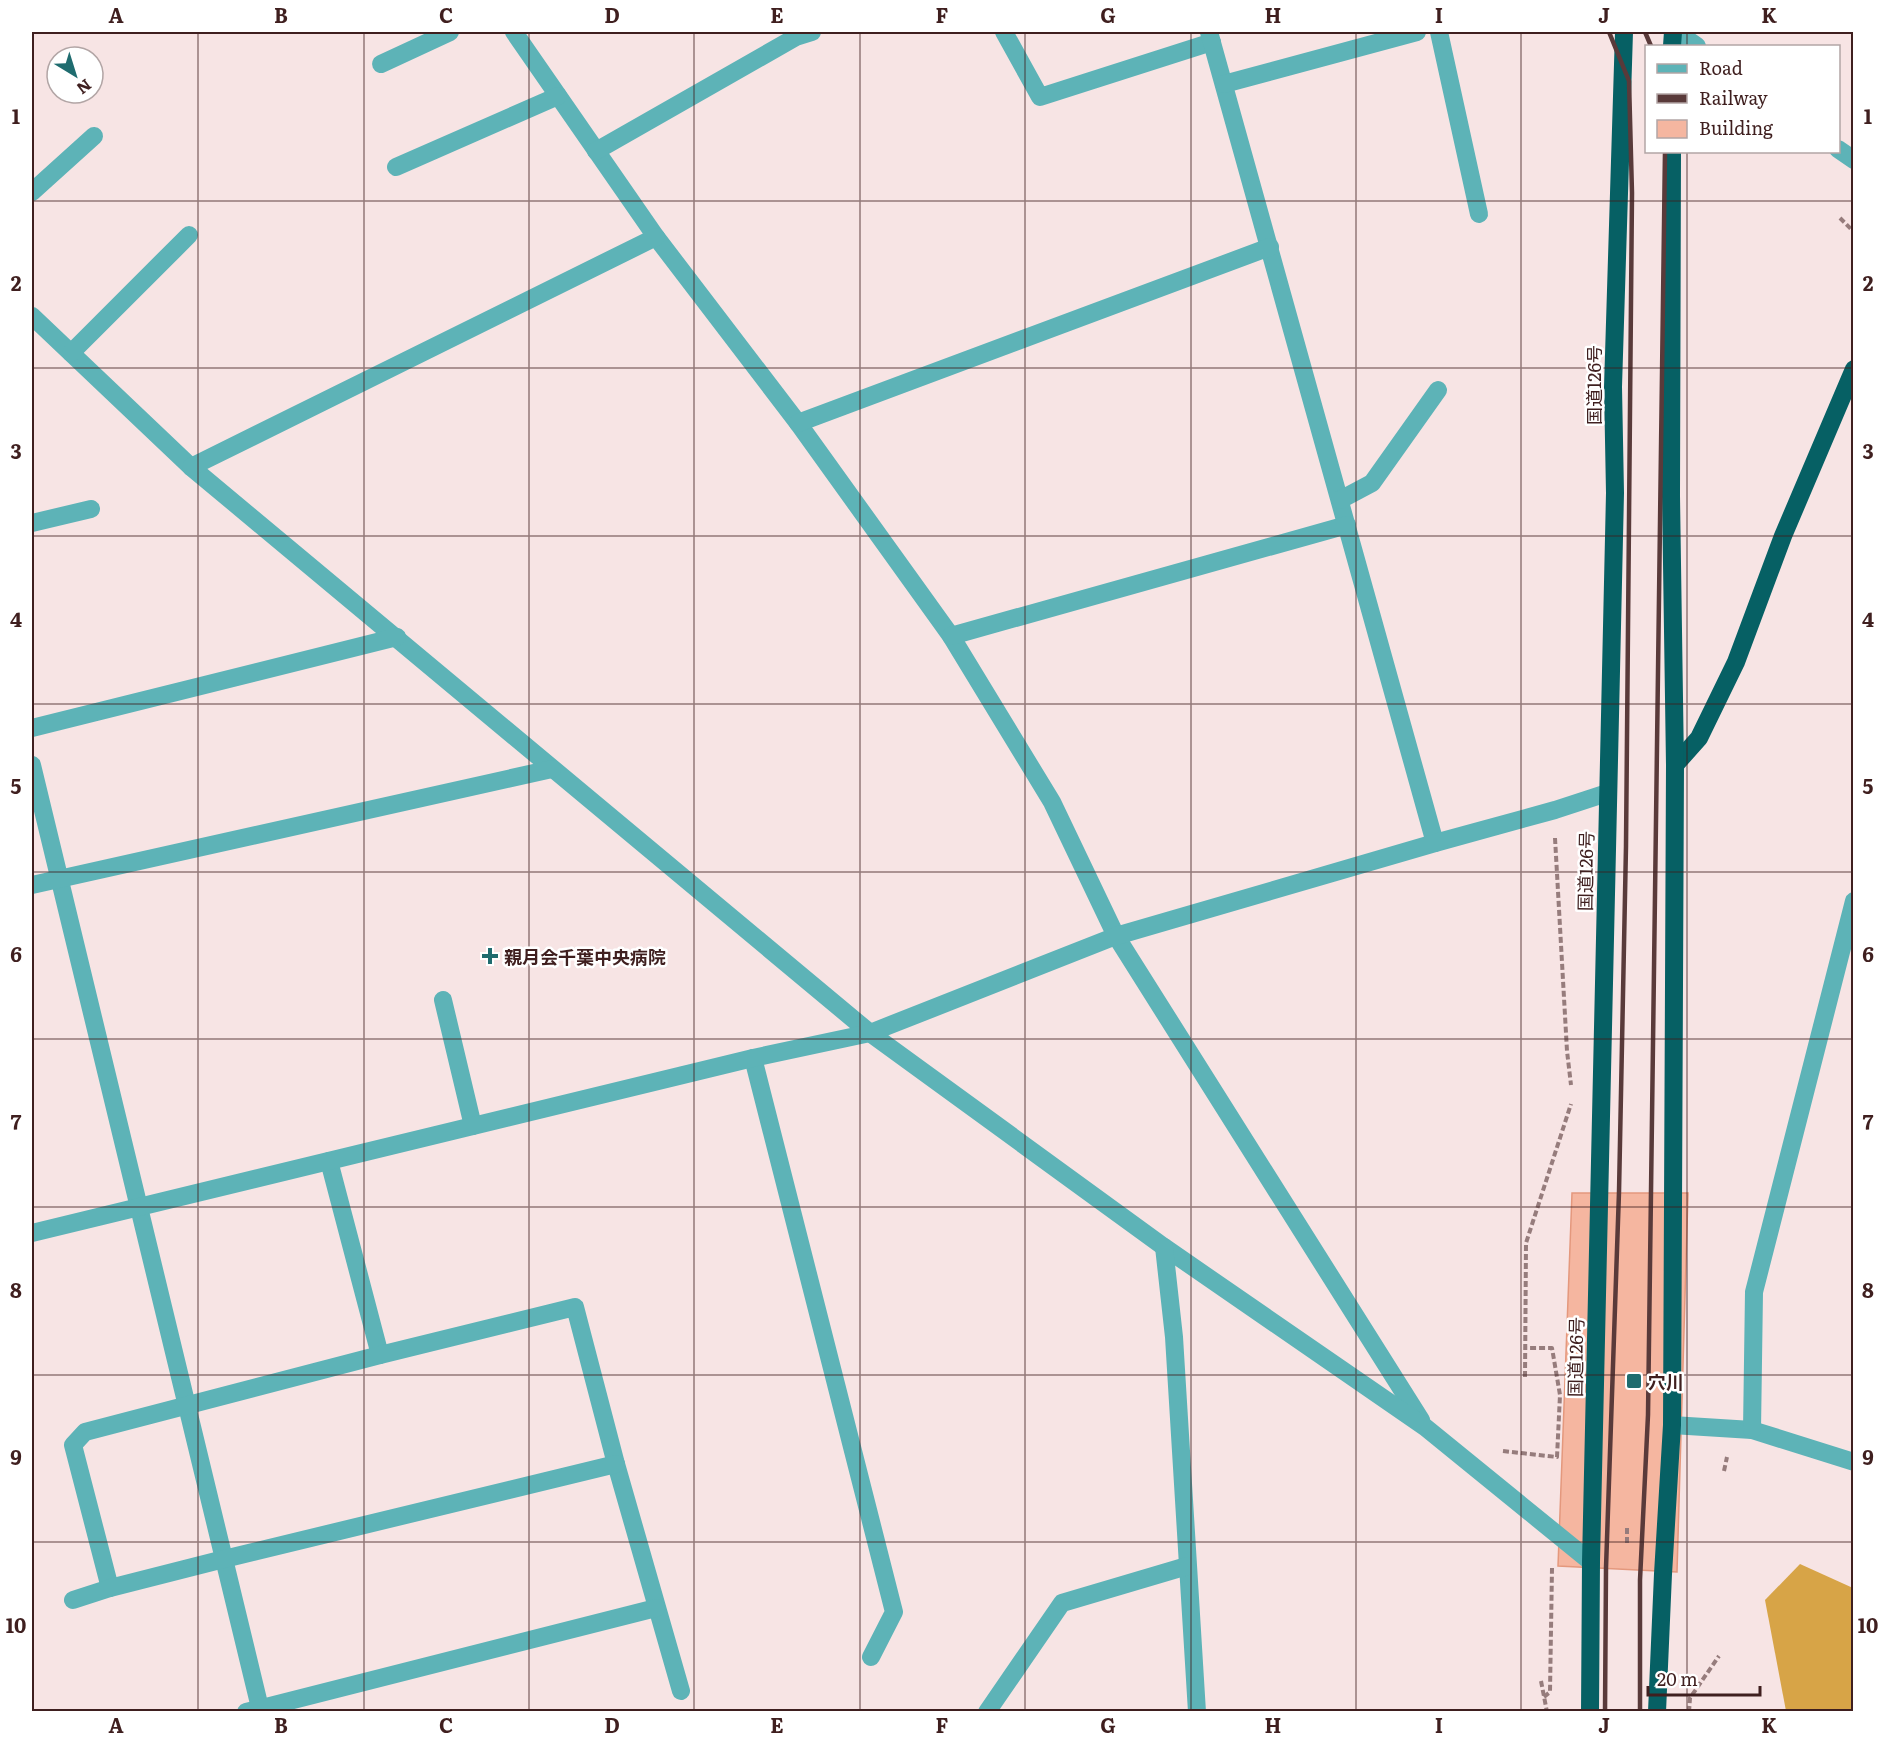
<svg xmlns="http://www.w3.org/2000/svg" width="1885" height="1743" viewBox="0 0 1885 1743" font-family="Literata,'Noto Sans JP',serif">
	<rect width="100%" height="100%" fill="#f7e4e4"/>
	<path fill="#d7a447" d="M1800,1564L1853,1588V1711H1786L1765,1600Z"/>
	<path fill="#f5b6a0" stroke="#e4987d" stroke-width="1.5" d="M1572,1193H1688L1677,1572L1558,1566Z"/>
	<g fill="none" stroke-linecap="round" stroke-linejoin="round">
		<g stroke="#967c7c" stroke-width="4" stroke-dasharray="6 3" stroke-linecap="butt">
			<path d="M1840,218L1854,232"/>
			<path d="M1555,838L1567,1051L1571,1085"/>
			<path d="M1525,1377L1526,1243L1571,1104"/>
			<path d="M1503,1451L1557,1457L1560,1395L1552,1348H1525"/>
			<path d="M1724,1471L1727,1457"/>
			<path d="M1627,1528V1546"/>
			<path d="M1541,1681L1547,1712"/>
			<path d="M1544,1697L1550,1692L1552,1568"/>
			<path d="M1689,1712L1690,1698L1719,1656"/>
		</g>
		<g stroke="#5db3b7" stroke-width="18">
			<path d="M514,32L656,237L798,423L951,636L1052,802L1116,936L1421,1420"/>
			<path d="M1004,32L1040,97L1212,42"/>
			<path d="M1209,32L1435,843"/>
			<path d="M1439,32L1479,214"/>
			<path d="M1677,32L1697,46"/>
			<path d="M381,64L450,32"/>
			<path d="M1224,84L1417,32"/>
			<path d="M1838,149L1854,160"/>
			<path d="M596,151L796,37L812,32"/>
			<path d="M396,167L558,96"/>
			<path d="M32,192L94,136"/>
			<path d="M32,316L191,467L870,1033L1164,1247L1425,1427L1591,1562"/>
			<path d="M71,353L189,235"/>
			<path d="M798,423L1270,247"/>
			<path d="M191,467L656,237"/>
			<path d="M1340,500L1372,483L1438,390"/>
			<path d="M32,523L91,509"/>
			<path d="M951,636L1347,525"/>
			<path d="M32,728L397,637"/>
			<path d="M32,765L261,1712"/>
			<path d="M32,885L552,769"/>
			<path d="M443,1000L473,1126"/>
			<path d="M753,1058L894,1612L871,1657"/>
			<path d="M329,1161L380,1355"/>
			<path d="M32,1233L753,1058L870,1033L1116,936L1435,843L1555,810L1607,793"/>
			<path d="M1164,1247L1174,1337L1197,1712"/>
			<path d="M1672,1425L1752,1430L1854,1462"/>
			<path d="M1752,1430L1754,1292L1854,901"/>
			<path d="M110,1588L73,1445L85,1432L380,1355L575,1307L616,1464L681,1691"/>
			<path d="M73,1600L110,1588L224,1559L616,1464"/>
			<path d="M246,1712L656,1608"/>
			<path d="M987,1712L1062,1603L1187,1566"/>
		</g>
		<g stroke="#066064" stroke-width="18">
			<path d="M1672,46L1673,32"/>
			<path d="M1675,765L1699,738L1736,662L1783,536L1854,369"/>
			<path d="M1590,1712L1591,1562L1615,493L1613,387L1624,32"/>
			<path d="M1657,1712L1663,1574L1672,1425L1675,765L1671,496L1672,152"/>
		</g>
		<g stroke="#593a3a" stroke-width="4.5">
			<path d="M1645,32L1651,46"/>
			<path d="M1605,1712L1606,1568L1619,1192L1626,846L1632,193L1629,81L1609,32"/>
			<path d="M1640,1712V1580L1648,1415L1665,152"/>
		</g>
	</g>
	<path fill="none" stroke="#3f1f1f" stroke-width="1.5" stroke-opacity="0.55" d="M198,32V1712M364,32V1712M529,32V1712M694,32V1712M860,32V1712M1025,32V1712M1191,32V1712M1356,32V1712M1521,32V1712M1687,32V46M1687,152V1712M32,201H1854M32,368H1854M32,536H1854M32,704H1854M32,872H1854M32,1039H1854M32,1207H1854M32,1375H1854M32,1542H1854"/>
	<g fill="#1f6c6f" stroke="#fff" stroke-width="2">
		<path d="M487 947h6v6h6v6h-6v6h-6v-6h-6v-6h6z"/>
		<rect x="1626" y="1373" width="16" height="16" rx="3"/>
	</g>
	<g text-anchor="middle" dominant-baseline="central" stroke-width="5" stroke-linejoin="round" paint-order="stroke">
		<g font-size="18" fill="#3f1f1f" stroke="#fff">
			<text transform="translate(1593 385) rotate(-90)">国道126号</text>
			<text transform="translate(1585 871) rotate(-89)">国道126号</text>
			<text transform="translate(1575 1357) rotate(-89)">国道126号</text>
		</g>
		<g font-size="18" font-weight="bold" fill="#3f1f1f" stroke="#fff" text-anchor="start">
			<text x="504" y="956">親月会千葉中央病院</text>
			<text x="1648" y="1381">穴川</text>
		</g>
	</g>
	<rect width="1885" height="1743" fill="none" stroke="#ffffff" stroke-width="66"/>
	<rect x="1645" y="45" width="195" height="108" fill="#ffffff" stroke="#b2a5a5" stroke-width="1.5"/>
	<rect x="1657" y="64" width="30" height="9" fill="#5db3b7" stroke="#b2a5a5" stroke-width="1.5"/>
	<text x="1699" y="75" font-size="18" fill="#3f1f1f">Road</text>
	<rect x="1657" y="94" width="30" height="9" fill="#593a3a" stroke="#b2a5a5" stroke-width="1.5"/>
	<text x="1699" y="105" font-size="18" fill="#3f1f1f">Railway</text>
	<rect x="1657" y="120" width="30" height="18" fill="#f5b6a0" stroke="#b2a5a5" stroke-width="1.5"/>
	<text x="1699" y="135" font-size="18" fill="#3f1f1f">Building</text>
	<g transform="translate(75 75) rotate(142)"><circle r="28" fill="#ffffff" stroke="#b2a5a5" stroke-width="1.5"/>
	<path d="M0-4.5L10 22L0 15L-10 22Z" fill="#1f6c6f"/>
	<text y="-9" font-size="16" font-weight="bold" text-anchor="middle" fill="#3f1f1f">N</text>
	</g>
	<path d="M1648 1686v9h112v-9" fill="none" stroke="#3f1f1f" stroke-width="3"/>
	<text x="1657" y="1686" font-size="18" fill="#3f1f1f" stroke="#ffffff" stroke-width="4.5" paint-order="stroke">20 m</text>
	<rect x="33" y="33" width="1819" height="1677" fill="none" stroke="#3f1f1f" stroke-width="2"/>
	<g font-size="20" text-anchor="middle" font-weight="bold" fill="#3f1f1f">
		<text x="116" y="23">A</text>
		<text x="281" y="23">B</text>
		<text x="446" y="23">C</text>
		<text x="612" y="23">D</text>
		<text x="777" y="23">E</text>
		<text x="942" y="23">F</text>
		<text x="1108" y="23">G</text>
		<text x="1273" y="23">H</text>
		<text x="1439" y="23">I</text>
		<text x="1604" y="23">J</text>
		<text x="1769" y="23">K</text>
		<text x="16" y="124">1</text>
		<text x="1868" y="124">1</text>
		<text x="16" y="291">2</text>
		<text x="1868" y="291">2</text>
		<text x="16" y="459">3</text>
		<text x="1868" y="459">3</text>
		<text x="16" y="627">4</text>
		<text x="1868" y="627">4</text>
		<text x="16" y="794">5</text>
		<text x="1868" y="794">5</text>
		<text x="16" y="962">6</text>
		<text x="1868" y="962">6</text>
		<text x="16" y="1130">7</text>
		<text x="1868" y="1130">7</text>
		<text x="16" y="1298">8</text>
		<text x="1868" y="1298">8</text>
		<text x="16" y="1465">9</text>
		<text x="1868" y="1465">9</text>
		<text x="16" y="1633">10</text>
		<text x="1868" y="1633">10</text>
		<text x="116" y="1733">A</text>
		<text x="281" y="1733">B</text>
		<text x="446" y="1733">C</text>
		<text x="612" y="1733">D</text>
		<text x="777" y="1733">E</text>
		<text x="942" y="1733">F</text>
		<text x="1108" y="1733">G</text>
		<text x="1273" y="1733">H</text>
		<text x="1439" y="1733">I</text>
		<text x="1604" y="1733">J</text>
		<text x="1769" y="1733">K</text>
	</g>
</svg>
